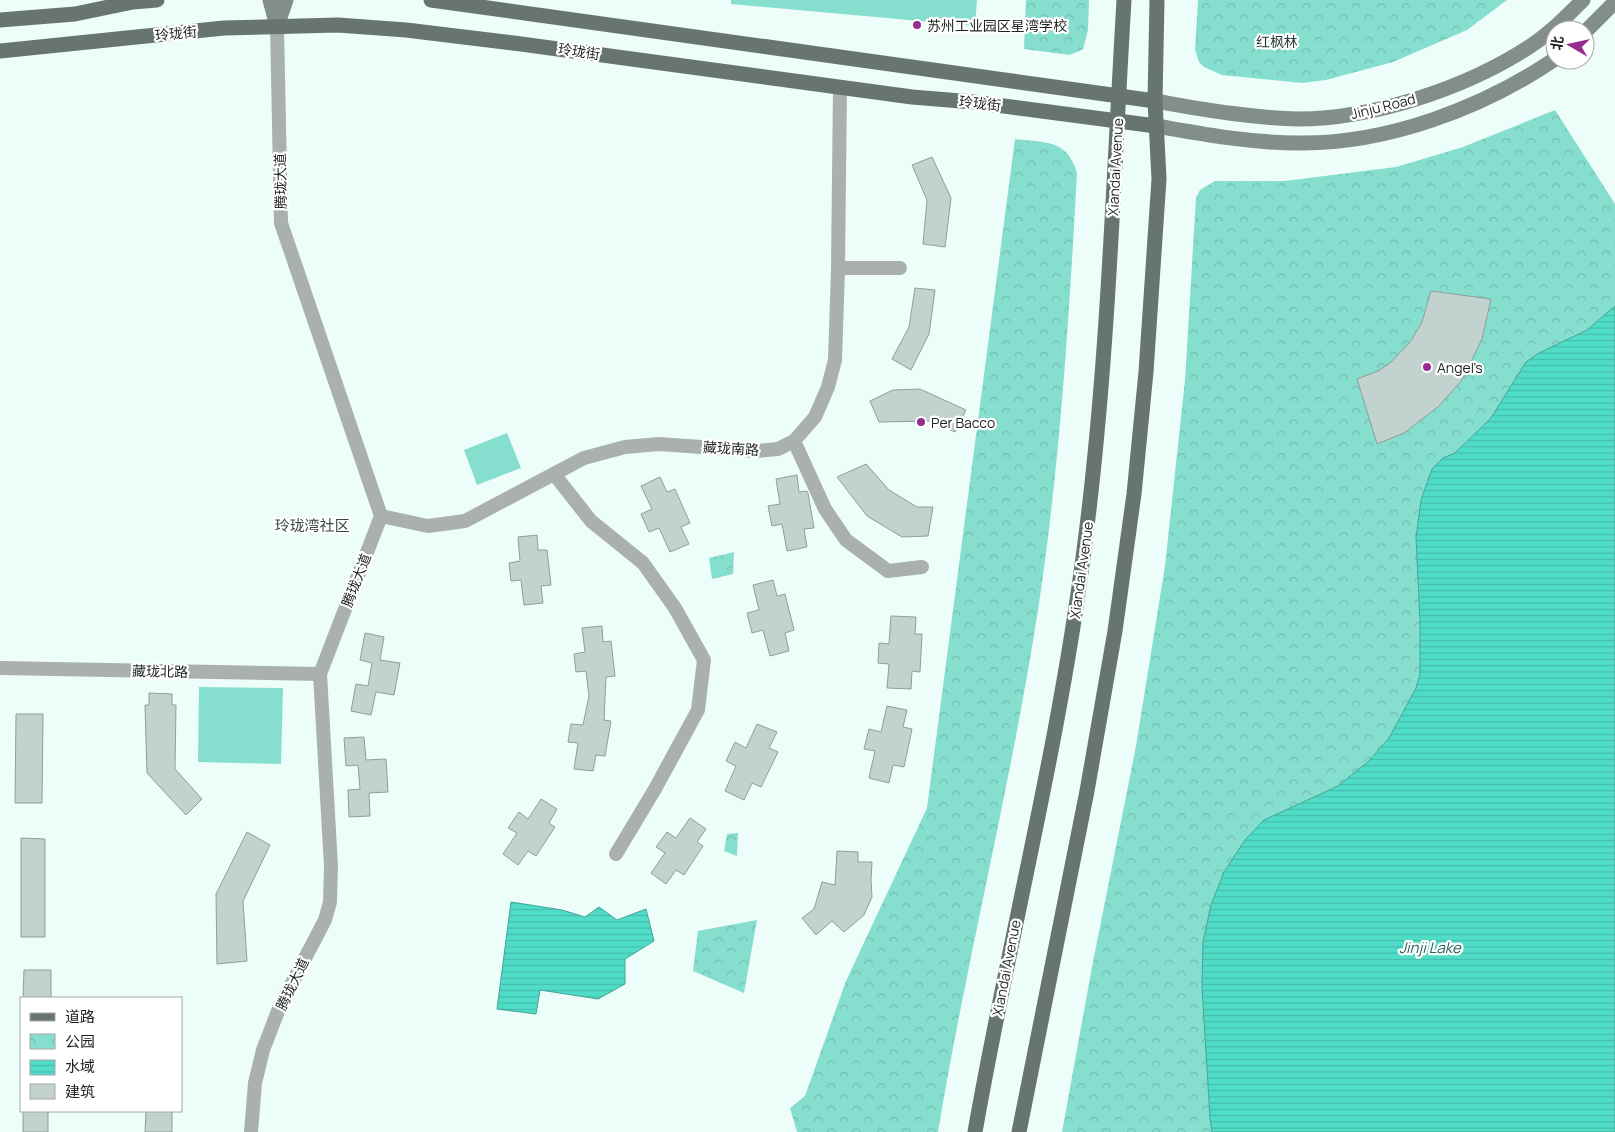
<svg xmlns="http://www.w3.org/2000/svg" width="1615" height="1132" viewBox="0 0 1615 1132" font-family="Manrope,'Noto Sans SC',sans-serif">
	<defs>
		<pattern id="park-crowns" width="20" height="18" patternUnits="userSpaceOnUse" patternTransform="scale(1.25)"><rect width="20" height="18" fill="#86dece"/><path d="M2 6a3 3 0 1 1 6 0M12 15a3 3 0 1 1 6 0" fill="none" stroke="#73beb1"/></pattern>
		<pattern id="water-rules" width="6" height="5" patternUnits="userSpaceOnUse" patternTransform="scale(1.25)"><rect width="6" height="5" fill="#50ddc8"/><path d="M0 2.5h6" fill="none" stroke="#45bdac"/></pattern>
	</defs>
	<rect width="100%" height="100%" fill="#edfdfa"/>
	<g fill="url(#park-crowns)">
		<path d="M1026,0H1089L1088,30L1083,49L1070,55L1024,49Z"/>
		<path d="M1198,0H1507L1467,30L1393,62L1326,80L1302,83L1222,75L1204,67L1199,62L1195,50Z"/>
		<path d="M1555,110L1615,204V306L1587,330L1539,353L1491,418L1455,453L1443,458L1432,469L1421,500L1416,538L1420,621V674L1416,688L1389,738L1369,761L1338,786L1264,820L1245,840L1224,872L1211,905L1203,942L1202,988L1210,1118L1212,1132H1062L1092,967L1136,746L1165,566L1185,380L1196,198L1200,190L1215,181H1285L1396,167L1463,147Z"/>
		<path d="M1015,139C1045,143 1067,138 1077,173C1069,319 1060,465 1038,610C1011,785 967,957 938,1132H797L790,1108L805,1096L846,981L927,808Z"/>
		<path d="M734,552L733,574L712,579L709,558Z"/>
		<path d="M738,833L737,856L724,851L727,834Z"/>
		<path d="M757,920L744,993L693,971L698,931Z"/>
	</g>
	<g fill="#86dece">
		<path d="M731,0H977L975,26L731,4Z"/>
		<path d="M507,433L521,468L477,485L464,450Z"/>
		<path d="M199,687L283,688L281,764L198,762Z"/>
	</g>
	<g fill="url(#water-rules)" stroke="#41a596">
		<path d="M1615,306V1132H1212L1210,1118L1202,987L1203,942L1211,905L1224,872L1245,840L1264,820L1338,786L1369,761L1389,738L1416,688L1420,674V621L1416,538L1421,500L1432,469L1443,458L1455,453L1491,418L1526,362L1539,353L1587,330Z"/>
		<path d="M511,902L562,910L585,917L599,907L617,920L646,909L654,941L625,959V984L598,999L540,990L536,1014L497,1009Z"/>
	</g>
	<g fill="#c2d2ce" stroke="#8f9e9a">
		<path d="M932,157L951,198L945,247L923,244L927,200L912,165Z"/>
		<path d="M915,288L935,290L929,334L911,370L892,359L909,327Z"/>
		<path d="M1431,291L1491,299L1482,339L1462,380L1439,406L1404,433L1377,444L1357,379L1378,371L1390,363L1411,341L1422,322Z"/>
		<path d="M920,389L966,410L955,432L930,421L879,422L870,401L893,390Z"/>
		<path d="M866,464L889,490L917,507H933L928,536L902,537L867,516L837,477Z"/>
		<path d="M797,475L799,492L807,491L808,493L814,528L804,529L807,547L787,551L782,524L772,526L768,506L780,504L776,479Z"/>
		<path d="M660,477L667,492L675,489L690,523L681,527L689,544L670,552L659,528L649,532L641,514L652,509L641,486Z"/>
		<path d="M537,535L538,550H547L551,585L541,586L543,603L524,605L521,580L511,581L509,563L520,561L518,537Z"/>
		<path d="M773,580L777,596L785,594L794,630L785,633L789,651L770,656L763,630L752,633L747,613L759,610L753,585Z"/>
		<path d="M891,616L916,617L915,634H922L920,672L912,671L911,689L887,688L889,664L878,663L879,643L889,644Z"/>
		<path d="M602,626L603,642L611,641L615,676L606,677L604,720L611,721L605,756L596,755L593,771L574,769L578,743L568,742L571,724L583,725L589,696L586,671L576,672L574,654L585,652L582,628Z"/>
		<path d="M365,633L384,637L380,660L400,663L394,695L376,692L371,715L351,711L356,684L368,686L372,663L360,660Z"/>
		<path d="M149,693L172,694V705H176L175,769L202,799L186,815L147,773L145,705H149Z"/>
		<path d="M887,706L907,710L903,727L912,729L904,767L893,765L889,783L869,778L875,751L864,749L869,729L881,732Z"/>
		<path d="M16,714H43L42,803H15Z"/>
		<path d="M757,724L777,732L769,748L778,752L761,787L752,783L744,800L725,791L736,766L726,761L735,742L746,748Z"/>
		<path d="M364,737L366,760L386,759L388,792L369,793L370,816L349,817L348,790L360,789L358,765L346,766L344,738Z"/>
		<path d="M541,799L557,809L549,823L555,827L536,856L528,851L518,865L503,854L517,833L508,828L519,812L528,819Z"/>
		<path d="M690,818L706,829L697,842L703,846L684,875L676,870L666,884L651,873L665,853L656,847L667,832L676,838Z"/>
		<path d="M247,832L270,845L243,901L247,961L217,964L216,894Z"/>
		<path d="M21,838L45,839V937H21Z"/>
		<path d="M837,851L858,852V862H872L871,880L872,897L864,915L844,932L832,921L816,935L802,918L814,909L822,882L835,885Z"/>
		<path d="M24,970H51V998H23Z"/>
		<rect x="23" y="1111" width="25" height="21"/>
		<path d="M146,1111H172V1132H145Z"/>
	</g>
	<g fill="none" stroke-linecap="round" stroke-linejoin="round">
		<g stroke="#a9b0af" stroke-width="14">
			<path d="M838,268H900"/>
			<path d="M794,441L825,509L846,540L888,571L922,567"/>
			<path d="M554,474L591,521L643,563L675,608L704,660L698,710L655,789L616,854"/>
			<path d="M381,516L428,526L465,521L584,458L625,447L659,444L757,451L778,449L794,441L815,417L828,387L835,360L838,268L840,87"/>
			<path d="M0,668L320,674"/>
			<path d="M251,1132L255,1083L263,1050L280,1006L325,920L330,902L331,866L320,674L381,516L281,223L277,26"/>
		</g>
		<g stroke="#838d8b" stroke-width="15">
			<path d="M270,0L277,26"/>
			<path d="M277,26L286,0"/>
			<path d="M1585,32L1615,2"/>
			<path d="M1155,101C1202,109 1250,118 1298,119C1373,119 1466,88 1529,47C1549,34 1566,17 1583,0"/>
			<path d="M1156,126C1203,134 1250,143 1299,143C1387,144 1483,108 1555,59"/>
		</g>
		<g stroke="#687471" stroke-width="15">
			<path d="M431,0L1155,101"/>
			<path d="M0,20L75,14L133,2L157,0"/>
			<path d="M0,51L224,28L338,25L406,30L521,44L912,97L973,102L1156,126"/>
			<path d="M975,1132C1009,938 1059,746 1084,550C1108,368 1113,184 1124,0"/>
			<path d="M1019,1132L1087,791L1115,631L1134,494L1146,372L1159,179L1155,101L1157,0"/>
		</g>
	</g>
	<g fill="#972d8f" stroke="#fff" stroke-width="2">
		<circle cx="917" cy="25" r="5"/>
		<circle cx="1427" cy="367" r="5"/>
		<circle cx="921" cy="422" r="5"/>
	</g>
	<g text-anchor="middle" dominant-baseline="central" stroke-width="4.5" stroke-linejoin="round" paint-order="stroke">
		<g font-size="14" fill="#1d2221" stroke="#fff" text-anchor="start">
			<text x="927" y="25">苏州工业园区星湾学校</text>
			<text x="1437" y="367">Angel's</text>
			<text x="931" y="422">Per Bacco</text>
		</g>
		<g font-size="14" fill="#1d2221" stroke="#fff">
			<text transform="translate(176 33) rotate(-6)">玲珑街</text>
			<text transform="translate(579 51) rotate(8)">玲珑街</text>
			<text transform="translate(980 103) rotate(6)">玲珑街</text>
			<text transform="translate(1383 106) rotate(-14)">Jinju Road</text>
			<text transform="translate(1115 167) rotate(-87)">Xiandai Avenue</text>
			<text transform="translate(280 181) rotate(-91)">腾珑大道</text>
			<text transform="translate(731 448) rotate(3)">藏珑南路</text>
			<text transform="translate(1081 570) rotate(-82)">Xiandai Avenue</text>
			<text transform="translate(356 580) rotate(-69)">腾珑大道</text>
			<text transform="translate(160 671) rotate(1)">藏珑北路</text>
			<text transform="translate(1006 968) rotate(-79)">Xiandai Avenue</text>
			<text transform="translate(292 984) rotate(-64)">腾珑大道</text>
		</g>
		<g font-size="14" fill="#1e3531" stroke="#fff">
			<text x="1277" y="41">红枫林</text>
		</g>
		<g font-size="15" fill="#3a4744" stroke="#fff">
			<text x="312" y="525">玲珑湾社区</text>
		</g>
		<g font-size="15" font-style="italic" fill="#286158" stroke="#fff">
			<text x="1430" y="947">Jinji Lake</text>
		</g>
	</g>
	<rect x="20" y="997" width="162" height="115" fill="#ffffff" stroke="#a5a7a6"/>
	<rect x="30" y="1013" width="25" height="8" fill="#687471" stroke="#a5a7a6"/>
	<text x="65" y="1022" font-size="15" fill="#1d2221">道路</text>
	<rect x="30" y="1034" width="25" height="15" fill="url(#park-crowns)" stroke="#a5a7a6"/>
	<text x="65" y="1047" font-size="15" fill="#1d2221">公园</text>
	<rect x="30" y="1060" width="25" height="15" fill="url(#water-rules)" stroke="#a5a7a6"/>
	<text x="65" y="1072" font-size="15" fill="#1d2221">水域</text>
	<rect x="30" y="1084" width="25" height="15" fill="#c2d2ce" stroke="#a5a7a6"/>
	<text x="65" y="1097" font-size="15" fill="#1d2221">建筑</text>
	<g transform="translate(1570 45) rotate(279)"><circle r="24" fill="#ffffff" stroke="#a5a7a6"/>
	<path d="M0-4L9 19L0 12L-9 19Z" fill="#972d8f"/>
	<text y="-8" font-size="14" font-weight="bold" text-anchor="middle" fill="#1d2221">北</text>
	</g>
</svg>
